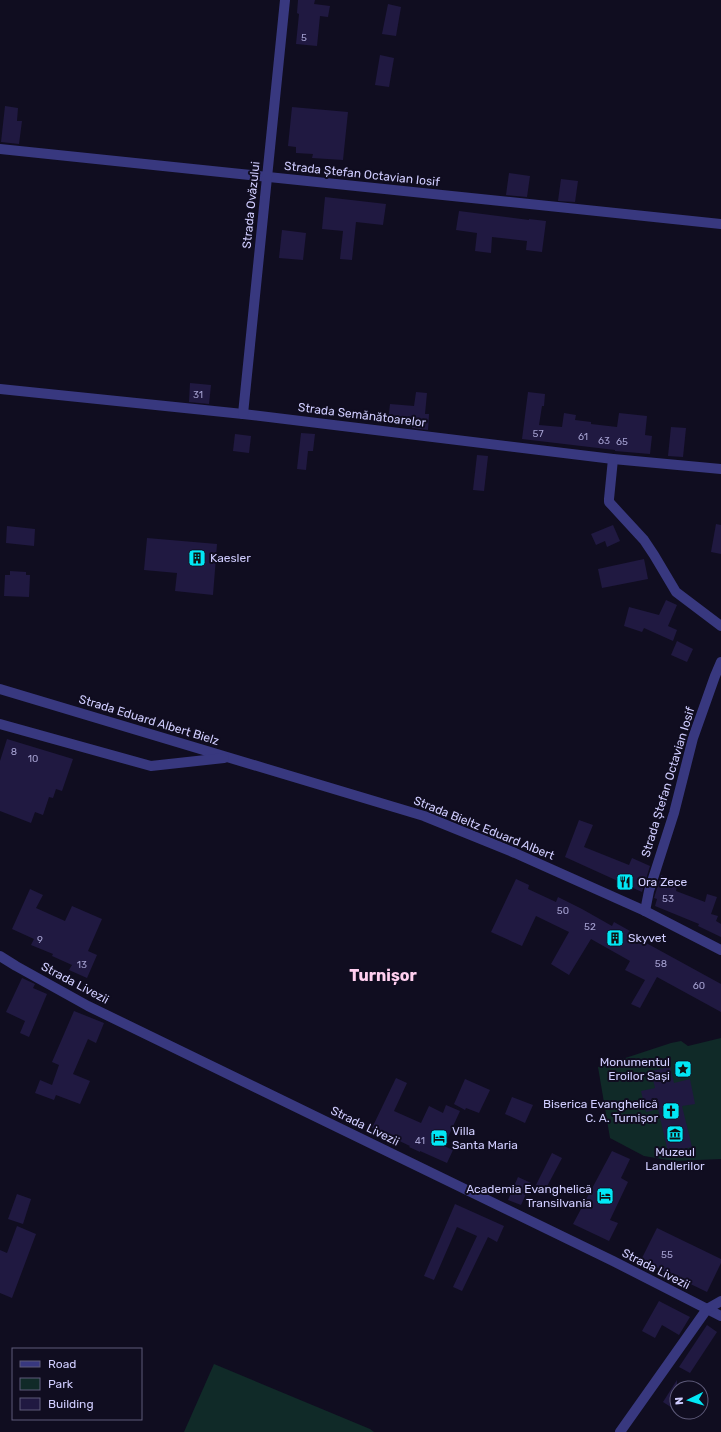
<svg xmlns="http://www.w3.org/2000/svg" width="721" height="1432" viewBox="0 0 721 1432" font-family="Rubik,sans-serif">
	<rect width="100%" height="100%" fill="#100d20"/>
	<g fill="#102a28">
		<path d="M721,1038V1159L674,1161L644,1156L610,1138L598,1067L671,1043L681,1041L688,1046Z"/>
		<path d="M214,1364L370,1429L374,1432H184Z"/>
	</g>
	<g fill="#201941">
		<path d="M298,0H315L314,4L330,6L328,17L320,16L317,46L296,44L299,14L297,13Z"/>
		<path d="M388,4L401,7L396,36L382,34Z"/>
		<path d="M380,55L394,58L389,87L375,85Z"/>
		<path d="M5,106L18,108L17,121H22L19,144L1,142Z"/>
		<path d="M292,107L348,112L343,160L312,158L313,154L296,153V147L288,146Z"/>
		<path d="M509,173L530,176L527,197L506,195Z"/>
		<path d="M561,179L578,181L575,202L558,201Z"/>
		<path d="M325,197L386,204L383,225L356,222L352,260L340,259L343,231L322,229Z"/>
		<path d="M459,211L529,220V219L546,221L542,252L526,250L527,241L492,237L491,253L475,251L477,233L456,230Z"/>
		<path d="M282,230L306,233L303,260L279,258Z"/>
		<path d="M190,383L211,385L209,404L189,402Z"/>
		<path d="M416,392L427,393L425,414H429L428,430L412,428V424L388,422L390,404L414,406Z"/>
		<path d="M528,392L545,394L544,406H542L539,425L562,427L564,413L576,415L575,420L591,422V424L617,427L619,413L647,416L645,435L652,436L650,454L615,451V450L522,439Z"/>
		<path d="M671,427L686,428L683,457L668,456Z"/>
		<path d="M301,433L315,434L313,451H308L306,470L297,469Z"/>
		<path d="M235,434L251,436L249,453L233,451Z"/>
		<path d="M477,455L488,456L484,491L473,490Z"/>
		<path d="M716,524L721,525V554L711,552Z"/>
		<path d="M613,525L620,541L607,547L605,541L596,545L591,534Z"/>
		<path d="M7,526L35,529L34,546L6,543Z"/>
		<path d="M147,538L217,544L213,595L175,591L177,573L144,570Z"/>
		<path d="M644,559L648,579L602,588L598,569Z"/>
		<path d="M10,571L26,572V575H30L29,597L4,596L5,575H10Z"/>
		<path d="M666,600L677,605L668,626L677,630L673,641L644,628L642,632L624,626L629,607L659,615Z"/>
		<path d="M677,641L693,649L687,662L671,655Z"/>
		<path d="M7,739L73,759L62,791L56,789L53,798L49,797L43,815L35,812L31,823L0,811V761Z"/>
		<path d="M579,820L593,825L584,847L629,865L632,858L650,866L642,892L565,857Z"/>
		<path d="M661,875L678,882L676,891L705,902L707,894L717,897L711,914L718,916L716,921L721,924V937L698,926L699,924L655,906L657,899L654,898Z"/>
		<path d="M516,879L529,885L528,889L556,902L558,897L582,909L612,926L614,922L630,931L628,933L721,984V1012L657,977L640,1008L631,1004L645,980L625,970L630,961L591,939L569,975L551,964L569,932L536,916L522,946L491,932Z"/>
		<path d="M30,889L43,895L36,908L65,921L72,906L102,919L88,951L97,955L87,978L69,970L72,965L52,956L53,954L31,945L34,939L12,929Z"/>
		<path d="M22,978L35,984L33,988L47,994L29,1037L20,1033L25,1021L6,1012Z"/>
		<path d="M74,1011L104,1023L96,1043L88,1039L73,1074L90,1081L80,1104L56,1095L54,1100L35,1093L40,1080L52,1085L59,1065L52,1062Z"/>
		<path d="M670,1067L674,1083L690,1079L695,1104L682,1106L692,1147L668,1152L658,1109L646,1112L641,1091L655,1088L651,1071Z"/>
		<path d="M396,1078L407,1083L394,1111L421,1123L429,1106L443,1113L446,1105L460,1111L444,1146L453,1150L447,1163L420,1151V1152L409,1147L410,1146L372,1128Z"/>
		<path d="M465,1079L490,1090L479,1113L466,1108L465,1110L454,1104Z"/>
		<path d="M512,1097L533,1105L525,1123L505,1114Z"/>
		<path d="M612,1151L630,1159L621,1178L628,1182L610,1220L618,1223L609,1241L573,1224Z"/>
		<path d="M552,1153L562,1158L543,1194L534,1189Z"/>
		<path d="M518,1177L531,1183L521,1205L508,1200Z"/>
		<path d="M17,1194L31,1199L23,1224L8,1219Z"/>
		<path d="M455,1204L504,1226L497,1242L488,1237L462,1291L453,1287L477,1236L457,1227L434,1280L424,1276Z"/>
		<path d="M17,1226L36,1234L12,1298L0,1293V1250L7,1253Z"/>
		<path d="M657,1228L721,1259V1263L707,1292L641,1260Z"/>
		<path d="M659,1301L690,1317L679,1335L662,1325L655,1338L642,1331Z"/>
		<path d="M707,1325L717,1332L690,1373L679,1367Z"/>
		<path d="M677,1380V1411L663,1402Z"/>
	</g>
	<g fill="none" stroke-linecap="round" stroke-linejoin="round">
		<g stroke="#38387f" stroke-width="10">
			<path d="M0,149L721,224"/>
			<path d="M0,389L243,414L613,459L721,469"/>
			<path d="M243,414L285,0"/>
			<path d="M613,459L609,499V502L644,540L654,555L676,592L721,626"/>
			<path d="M0,689L424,816L515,853L645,911L721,950"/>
			<path d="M0,724L151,766L224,758"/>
			<path d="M645,911L649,891L674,813L693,738L715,676L721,662"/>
			<path d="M0,956L16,966L88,1006L613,1261L721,1316"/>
			<path d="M620,1432L707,1309L721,1301"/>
		</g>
	</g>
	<defs>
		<g id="building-square" transform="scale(0.9)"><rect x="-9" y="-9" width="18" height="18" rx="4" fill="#02e7f5" stroke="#100d20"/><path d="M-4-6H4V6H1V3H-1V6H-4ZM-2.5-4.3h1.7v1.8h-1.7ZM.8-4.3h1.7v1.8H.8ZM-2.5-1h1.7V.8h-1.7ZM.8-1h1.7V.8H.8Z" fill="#111"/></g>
		<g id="restaurant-square" transform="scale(0.9)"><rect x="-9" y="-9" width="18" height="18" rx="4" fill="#02e7f5" stroke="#100d20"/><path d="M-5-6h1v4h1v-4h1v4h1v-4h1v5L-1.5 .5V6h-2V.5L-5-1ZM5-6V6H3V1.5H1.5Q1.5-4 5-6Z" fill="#111"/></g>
		<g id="sight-square" transform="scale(0.9)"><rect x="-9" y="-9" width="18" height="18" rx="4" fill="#02e7f5" stroke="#100d20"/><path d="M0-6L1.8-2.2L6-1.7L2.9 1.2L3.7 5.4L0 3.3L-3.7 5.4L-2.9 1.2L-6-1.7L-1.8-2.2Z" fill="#111"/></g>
		<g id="church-square" transform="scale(0.9)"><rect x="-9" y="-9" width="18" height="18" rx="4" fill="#02e7f5" stroke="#100d20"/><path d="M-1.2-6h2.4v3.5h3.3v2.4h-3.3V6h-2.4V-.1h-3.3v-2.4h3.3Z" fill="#111"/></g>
		<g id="museum-square" transform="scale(0.9)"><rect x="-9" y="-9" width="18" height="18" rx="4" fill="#02e7f5" stroke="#100d20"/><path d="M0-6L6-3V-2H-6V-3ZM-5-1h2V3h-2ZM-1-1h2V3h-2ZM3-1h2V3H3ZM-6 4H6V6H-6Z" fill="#111"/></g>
		<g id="hotel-square" transform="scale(0.9)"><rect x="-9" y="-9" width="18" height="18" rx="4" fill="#02e7f5" stroke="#100d20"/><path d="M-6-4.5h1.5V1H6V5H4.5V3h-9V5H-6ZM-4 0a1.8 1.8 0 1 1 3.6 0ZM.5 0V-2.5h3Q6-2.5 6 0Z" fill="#111"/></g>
	</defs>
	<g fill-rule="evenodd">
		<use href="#building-square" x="197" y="558"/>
		<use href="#restaurant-square" x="625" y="882"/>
		<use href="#building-square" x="615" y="938"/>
		<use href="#sight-square" x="683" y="1069"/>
		<use href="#church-square" x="671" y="1111"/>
		<use href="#museum-square" x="675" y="1134"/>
		<use href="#hotel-square" x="439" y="1138"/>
		<use href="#hotel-square" x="605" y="1196"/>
	</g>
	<g text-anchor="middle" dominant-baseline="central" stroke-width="4" stroke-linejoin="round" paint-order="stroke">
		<g font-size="10" fill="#a4a0d0">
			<text x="304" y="38">5</text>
			<text x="198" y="395">31</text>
			<text x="538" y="434">57</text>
			<text x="583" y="437">61</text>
			<text x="604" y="441">63</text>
			<text x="622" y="442">65</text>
			<text x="14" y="752">8</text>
			<text x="33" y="759">10</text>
			<text x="668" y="899">53</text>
			<text x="563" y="911">50</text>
			<text x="590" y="927">52</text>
			<text x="40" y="940">9</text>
			<text x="661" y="964">58</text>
			<text x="82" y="965">13</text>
			<text x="699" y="986">60</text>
			<text x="420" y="1141">41</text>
			<text x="667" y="1255">55</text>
		</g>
		<g font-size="12" fill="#d0cdff" stroke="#100d20">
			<text transform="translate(362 174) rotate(6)">Strada Ștefan Octavian Iosif</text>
			<text transform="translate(251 205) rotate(-84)">Strada Ovăzului</text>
			<text transform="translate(362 415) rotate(7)">Strada Semănătoarelor</text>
			<text transform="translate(149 720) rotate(17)">Strada Eduard Albert Bielz</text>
			<text transform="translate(668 782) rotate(-73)">Strada Ștefan Octavian Iosif</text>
			<text transform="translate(484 828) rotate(22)">Strada Bieltz Eduard Albert</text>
			<text transform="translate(75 983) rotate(28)">Strada Livezii</text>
			<text transform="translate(365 1126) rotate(26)">Strada Livezii</text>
			<text transform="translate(656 1269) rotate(27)">Strada Livezii</text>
		</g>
		<g font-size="12" fill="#d0cdff" stroke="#100d20" text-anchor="start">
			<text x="210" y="558">Kaesler</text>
			<text x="638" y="882">Ora Zece</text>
			<text x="628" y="938">Skyvet</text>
			<text x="670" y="1062" text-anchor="end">Monumentul<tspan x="670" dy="14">Eroilor Sași</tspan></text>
			<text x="658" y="1104" text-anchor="end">Biserica Evanghelică<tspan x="658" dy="14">C. A. Turnișor</tspan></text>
			<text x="452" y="1131">Villa<tspan x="452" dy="14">Santa Maria</tspan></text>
			<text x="675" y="1152" text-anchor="middle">Muzeul<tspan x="675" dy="14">Landlerilor</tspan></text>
			<text x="592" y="1189" text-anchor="end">Academia Evanghelică<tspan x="592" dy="14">Transilvania</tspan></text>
		</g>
		<g font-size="16" font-weight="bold" fill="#ffcfef" stroke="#100d20">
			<text x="383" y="975">Turnișor</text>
		</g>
	</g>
	<rect x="12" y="1348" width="130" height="72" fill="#100d20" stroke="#5d5a79"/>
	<rect x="20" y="1361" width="20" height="6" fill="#38387f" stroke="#5d5a79"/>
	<text x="48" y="1368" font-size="12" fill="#d0cdff">Road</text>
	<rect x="20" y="1378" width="20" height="12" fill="#102a28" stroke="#5d5a79"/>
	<text x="48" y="1388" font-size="12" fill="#d0cdff">Park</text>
	<rect x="20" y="1398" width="20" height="12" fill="#201941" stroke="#5d5a79"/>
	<text x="48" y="1408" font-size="12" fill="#d0cdff">Building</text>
	<g transform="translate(689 1400) rotate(265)"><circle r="19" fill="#100d20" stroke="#5d5a79"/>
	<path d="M0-3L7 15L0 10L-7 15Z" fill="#02e7f5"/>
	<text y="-6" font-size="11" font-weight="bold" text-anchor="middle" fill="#d0cdff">N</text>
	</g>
</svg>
